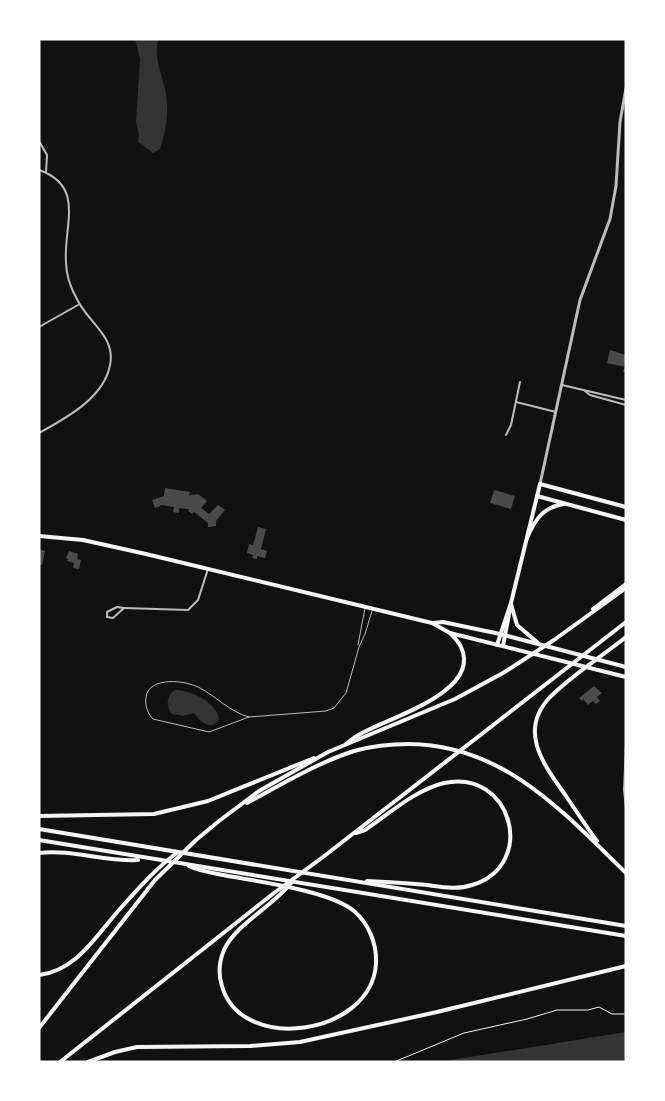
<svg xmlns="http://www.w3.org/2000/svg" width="665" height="1101" viewBox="0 0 665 1101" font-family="Helvetica,sans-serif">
	<rect width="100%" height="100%" fill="#111"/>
	<g fill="#333">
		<path d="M135,39H158C154,63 162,72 166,94C169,113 166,131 160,149L153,153L138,142L139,135L136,122L140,59Z"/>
		<path d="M175,690C191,690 218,703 219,720C209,731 201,722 194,713L183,716L172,714C167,707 166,700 171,693Z"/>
		<path d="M626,1032V1062H445L451,1060Z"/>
	</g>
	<g fill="#4a4a4a">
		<path d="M610,350L626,355V372H623L625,367L607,363Z"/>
		<path d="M165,488L190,492L189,495L198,494L207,501L201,508L209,514L218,505L225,510L216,521V526L208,527V523L194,512L192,514L188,511L189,509L179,508V513L173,512L174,507L162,505L155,508L152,500L164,496Z"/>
		<path d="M494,490L515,496L511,509L490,503Z"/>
		<path d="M258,527L266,529L261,549L267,551L265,558L257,556V559L252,558L253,555L247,553L249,544L253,545Z"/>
		<path d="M39,549L45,551L42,565L39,564Z"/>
		<path d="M69,551L78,554L77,559L81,560L79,569L73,568L74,563L67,561L68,559L66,558Z"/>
		<path d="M594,686L602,693L597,697L600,701L596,704L593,701L588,705L583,699L582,701L579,698Z"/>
	</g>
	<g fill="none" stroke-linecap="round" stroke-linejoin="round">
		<path stroke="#f5f5f5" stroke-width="1" d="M394,1062L464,1033L527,1019L557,1010H588L599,1007L612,1014H624"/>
		<g stroke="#bcbcbc" stroke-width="1">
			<path d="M358,645L365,608"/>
			<path d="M249,717C230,712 217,697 200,688C186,680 149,676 146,697C145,705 147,713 153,719L209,732L249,717L326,711L334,708L346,693L359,647L365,634L372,611"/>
		</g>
		<g stroke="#bcbcbc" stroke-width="2">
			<path d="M39,141L47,155L46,172"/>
			<path d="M39,170C86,186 63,227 66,262C66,276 71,289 78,301C89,323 116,337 110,365C104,398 66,418 39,433"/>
			<path d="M39,327L78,305"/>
			<path d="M562,385L626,400"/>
			<path d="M585,391L590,395L626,405"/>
			<path d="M516,402L556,412"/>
			<path d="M506,435L511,425L520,382"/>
			<path d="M117,607L124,608L113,618L107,617V612Z"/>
			<path d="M124,608L188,610L198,600L208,569"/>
			<path d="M626,744L624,790L626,808"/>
		</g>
		<path stroke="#bcbcbc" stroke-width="3" d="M540,484L580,300L610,219L616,186L620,122L626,88"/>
		<g stroke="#f5f5f5" stroke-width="4">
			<path d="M39,536L83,540L146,554L432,623L450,633L626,677"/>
			<path d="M511,604L517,625L538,643"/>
			<path d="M433,623L443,622L500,634L626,667"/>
			<path d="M497,645L511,603L540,484"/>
			<path d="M503,646L510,609"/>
		</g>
		<g stroke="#f5f5f5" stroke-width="4">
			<path d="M540,484L626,507"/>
			<path d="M537,496L626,520"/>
			<path d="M527,538C535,520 542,508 563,504"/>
			<path d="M593,609L626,584"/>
			<path d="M346,744C349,742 353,738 357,736C383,719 483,693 461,647C459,642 454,637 450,633"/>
			<path d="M247,803C282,784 317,763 354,751C372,746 391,744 409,744C504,745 562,811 626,873"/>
			<path d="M39,816L154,814L208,801L314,758"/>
			<path d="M39,829L626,926"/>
			<path d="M356,833L365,830C389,814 415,790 444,783C512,768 538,865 472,885C457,890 442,887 427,885C407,883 387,882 367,881"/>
			<path d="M39,840L626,936"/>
			<path d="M597,841C586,826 576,811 566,796C545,766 517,732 550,697C572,675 601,657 626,637"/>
			<path d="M39,853C72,849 105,862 138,860"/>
			<path d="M189,866C201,872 215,873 228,876C261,882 330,891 354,911C369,924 377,944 376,964C371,1036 241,1054 222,986C218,974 219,962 224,950C235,925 273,906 291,883"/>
			<path d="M39,975C76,971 96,936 119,910C137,890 156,868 178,852"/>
			<path d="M39,1028L155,880L196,840L219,821L259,791L328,752L455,699L503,673L554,640L626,588"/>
			<path d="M60,1062L274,893L323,857L626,622"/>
			<path d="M88,1062L115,1052L137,1047L250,1046L300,1042L437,1012L626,966"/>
		</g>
	</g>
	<rect width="665" height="1101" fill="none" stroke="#ffffff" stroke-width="81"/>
</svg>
